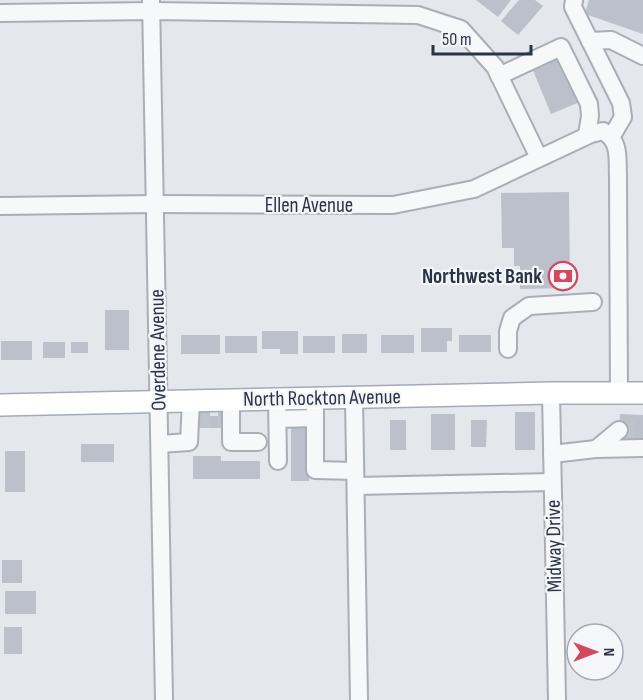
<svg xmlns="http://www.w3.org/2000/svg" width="643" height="700" viewBox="0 0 643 700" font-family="'Sofia Sans Condensed',sans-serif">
	<rect width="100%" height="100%" fill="#e4e7ec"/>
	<g fill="#bbc0ca">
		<path d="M476,0H511L498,17Z"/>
		<path d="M519,0H535L543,6L518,35L501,21Z"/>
		<path d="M589,0H643V34L585,14Z"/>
		<path d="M562,55L582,101L551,114L532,68Z"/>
		<path d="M569,192L570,288L520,289V266H514V248H502L501,193Z"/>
		<rect x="105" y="310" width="24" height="40"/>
		<path d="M421,328H452V341H447V352H421Z"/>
		<path d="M262,331H298V354H280V349H262Z"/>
		<rect x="342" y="334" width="25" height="19"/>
		<rect x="181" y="335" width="39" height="19"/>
		<rect x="381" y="335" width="33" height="18"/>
		<rect x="459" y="335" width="32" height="17"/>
		<rect x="225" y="336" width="32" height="17"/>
		<rect x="303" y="336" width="32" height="17"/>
		<rect x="1" y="341" width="31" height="19"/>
		<rect x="43" y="342" width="22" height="16"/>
		<rect x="71" y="342" width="17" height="11"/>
		<rect x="515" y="412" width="20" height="38"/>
		<rect x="431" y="414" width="24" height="36"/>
		<path d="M620,414L643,415V445L619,444Z"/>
		<rect x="194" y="416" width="30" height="12"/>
		<rect x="390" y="420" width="16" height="30"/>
		<path d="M471,420H487L486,447H471Z"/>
		<rect x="291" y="422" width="18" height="59"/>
		<rect x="81" y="444" width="33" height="18"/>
		<rect x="5" y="451" width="20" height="41"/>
		<path d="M193,456H221V461H260V479H193Z"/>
		<rect x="2" y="560" width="20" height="23"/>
		<rect x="5" y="591" width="31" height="23"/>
		<rect x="4" y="627" width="18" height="27"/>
	</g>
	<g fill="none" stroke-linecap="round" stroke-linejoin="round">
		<g stroke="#bfc3cb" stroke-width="16" stroke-dasharray="16 8" stroke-linecap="butt">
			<path d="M194,420H222"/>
			<path d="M619,430H643"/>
		</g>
		<g stroke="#a9aeb7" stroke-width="20">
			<g id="minor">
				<path d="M151,0L164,700"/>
				<path d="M574,0L573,7L621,103L623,117L612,136"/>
				<path d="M0,13L152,11L418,15L461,29L495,67L539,158"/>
				<path d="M590,41L611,40L643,56"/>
				<path d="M499,76L561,47L589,104L590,116L587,135"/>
				<path d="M0,206L155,204L393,205L474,189L591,134L603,131C621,142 617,158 618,177L619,393"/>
				<path d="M508,349V331L512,318L529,306L593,302"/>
				<path d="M551,393L557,700"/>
				<path d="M354,398L359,700"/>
				<path d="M277,399L278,461"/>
				<path d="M315,399V470L355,471"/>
				<path d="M231,400V442H258"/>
				<path d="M278,419L315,418"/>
				<path d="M160,444L189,442L191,401"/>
				<path d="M596,449L619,430"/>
				<path d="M552,454L596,449L643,448"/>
				<path d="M356,486L552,482"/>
			</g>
		</g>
		<g stroke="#a3abb8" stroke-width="24">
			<path id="major" d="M0,405L551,393H643"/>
		</g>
		<use href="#minor" stroke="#f7f8fa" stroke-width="16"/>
		<use href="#major" stroke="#fff" stroke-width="21"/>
	</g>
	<defs>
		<g id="bank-ring" transform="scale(1.5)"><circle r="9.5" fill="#f4f6f9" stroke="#d1495b" stroke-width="1.5"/><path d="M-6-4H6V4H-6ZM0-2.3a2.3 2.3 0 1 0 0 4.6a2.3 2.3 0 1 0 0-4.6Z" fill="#d1495b"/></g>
	</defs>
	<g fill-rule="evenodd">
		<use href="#bank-ring" x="563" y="276"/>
	</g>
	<g text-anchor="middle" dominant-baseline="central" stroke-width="4.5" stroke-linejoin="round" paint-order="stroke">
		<g font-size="21" fill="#2b3445" stroke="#f4f6f9">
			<text x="309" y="205">Ellen Avenue</text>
			<text transform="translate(158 350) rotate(-91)">Overdene Avenue</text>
			<text transform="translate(322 398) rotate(-1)">North Rockton Avenue</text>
			<text transform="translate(554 546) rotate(-91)">Midway Drive</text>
		</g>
		<g font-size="21" font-weight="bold" fill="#2b3445" stroke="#f4f6f9" text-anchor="end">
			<text x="542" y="276">Northwest Bank</text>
		</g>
	</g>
	<g transform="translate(595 652) rotate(90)"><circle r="28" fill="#f4f6f9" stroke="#a4a8b1" stroke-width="1.5"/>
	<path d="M0-4.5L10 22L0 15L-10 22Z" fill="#d1495b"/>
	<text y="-9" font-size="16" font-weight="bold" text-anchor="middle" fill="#2b3445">N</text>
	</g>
	<path d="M433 45v9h98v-9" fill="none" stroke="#2b3445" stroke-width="3"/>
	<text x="442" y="45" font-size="18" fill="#2b3445" stroke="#f4f6f9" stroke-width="4.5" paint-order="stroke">50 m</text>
</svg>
